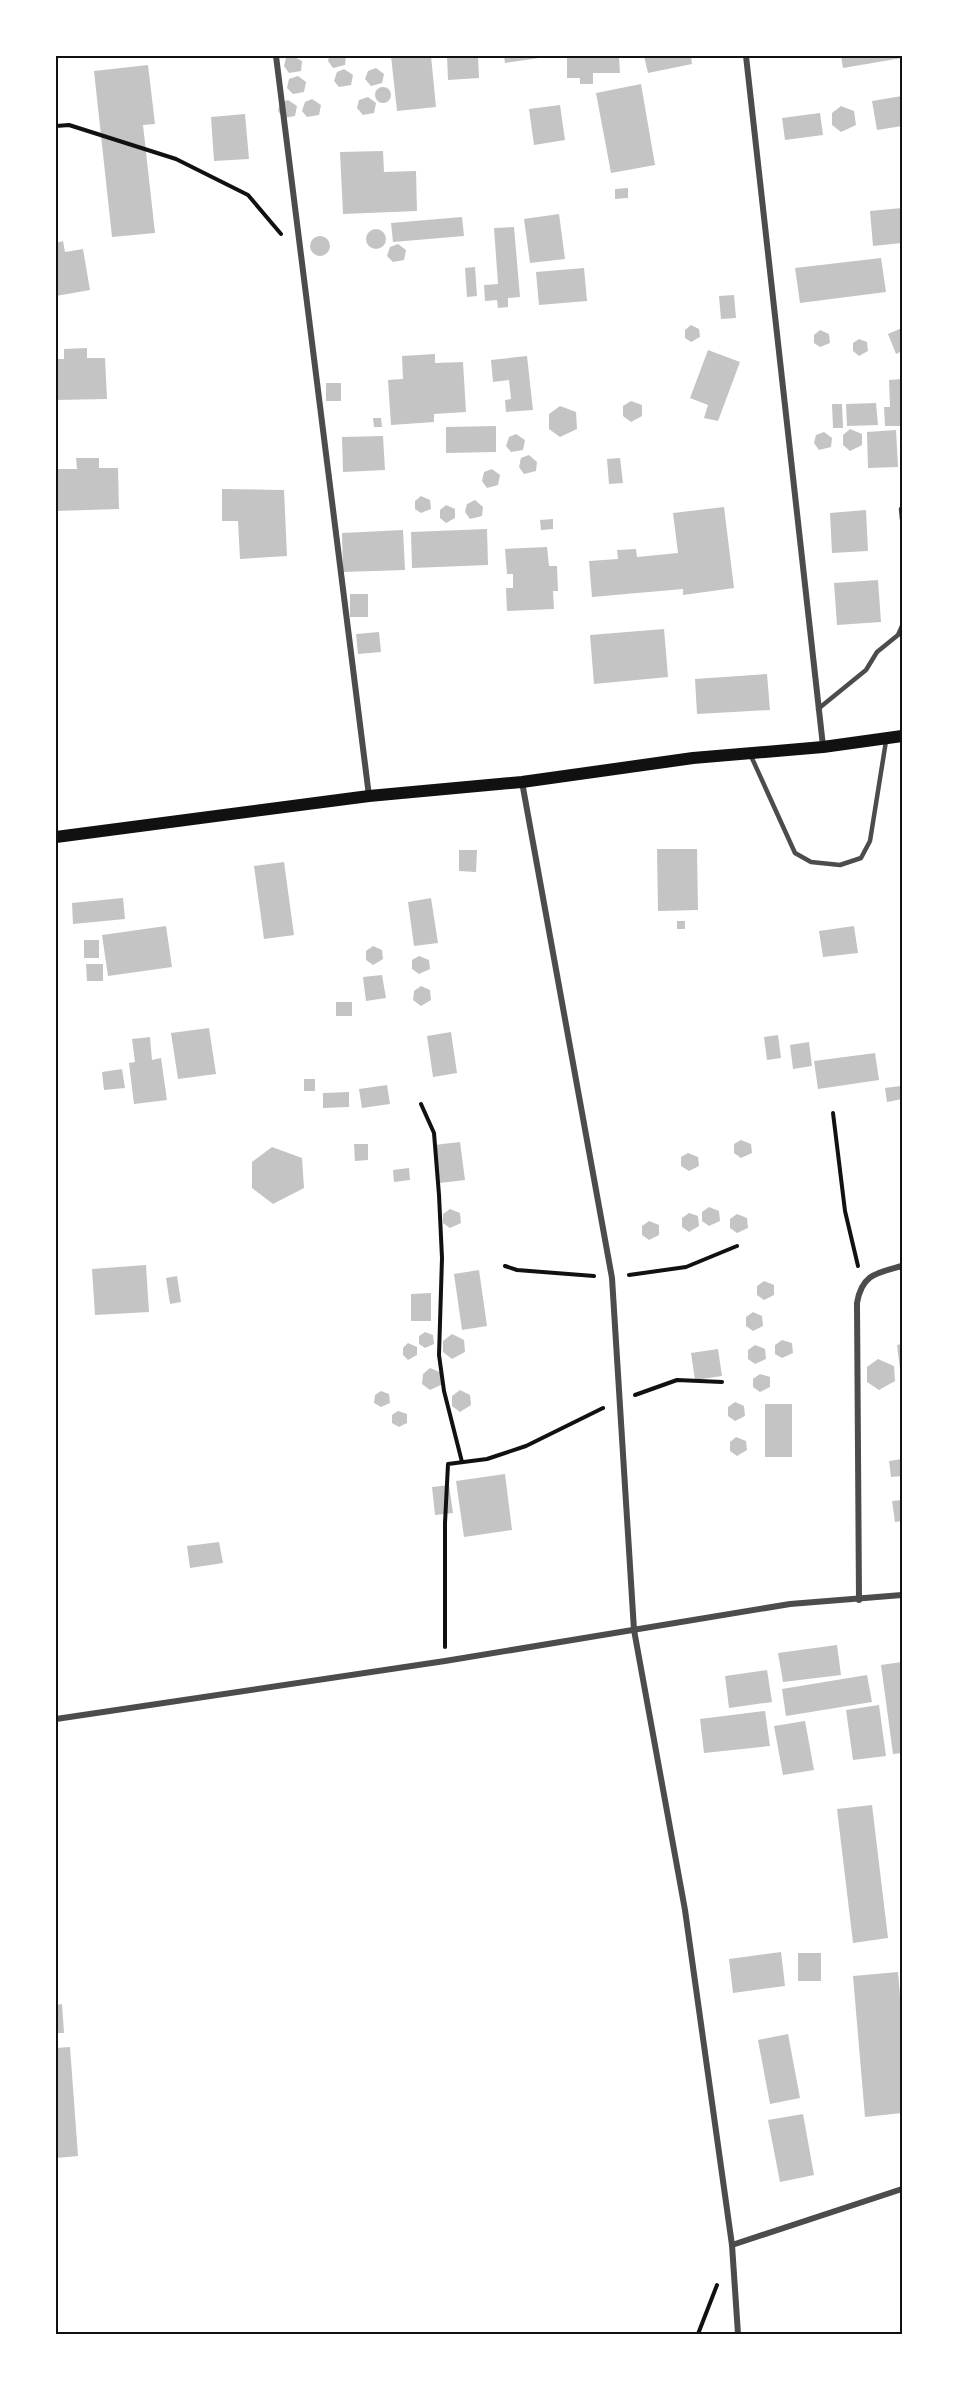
<svg xmlns="http://www.w3.org/2000/svg" width="958" height="2390" viewBox="0 0 958 2390" font-family="Montserrat,sans-serif">
	<rect width="100%" height="100%" fill="#fff"/>
	<g fill="#c4c4c4">
		<path d="M292,56L302,61L301,71L289,73L284,66L286,58Z"/>
		<path d="M329,56H346L345,65L333,68L328,61Z"/>
		<path d="M391,56H431L436,107L397,111Z"/>
		<path d="M447,56H478L479,78L448,80Z"/>
		<path d="M504,56H538L539,58L505,63Z"/>
		<path d="M567,56H619L620,73H593V84H580V78H567Z"/>
		<path d="M644,56H691L692,64L648,73Z"/>
		<path d="M841,56H902V58L843,68Z"/>
		<path d="M148,65L155,124L143,125L155,233L112,237L94,71Z"/>
		<path d="M376,68L384,74L382,83L371,86L365,79L368,71Z"/>
		<path d="M344,69L353,75L351,85L339,87L334,81L337,72Z"/>
		<path d="M298,76L306,82L304,92L293,94L287,88L289,79Z"/>
		<path d="M641,84L655,165L611,173L596,93Z"/>
		<circle cx="383" cy="95" r="8"/>
		<path d="M902,96V126L877,130L872,101Z"/>
		<path d="M368,97L376,103L374,113L363,115L357,108L359,100Z"/>
		<path d="M312,99L321,105L319,115L307,117L302,111L305,102Z"/>
		<path d="M288,100L297,106L295,116L283,118L278,111L280,103Z"/>
		<path d="M560,105L565,140L534,145L529,109Z"/>
		<path d="M841,106L854,111L856,125L841,132L832,125V113Z"/>
		<path d="M820,113L823,135L785,140L782,118Z"/>
		<path d="M245,114L249,159L214,161L211,117Z"/>
		<path d="M383,151L384,172L416,171L417,211L343,214L340,152Z"/>
		<path d="M628,188V198L615,199V189Z"/>
		<path d="M902,208V243L873,246L870,211Z"/>
		<path d="M559,214L565,259L530,263L524,219Z"/>
		<path d="M462,217L464,236L393,242L391,223Z"/>
		<path d="M514,227L520,297L508,298V307L498,308L497,300L485,301L484,285L498,284L494,228Z"/>
		<circle cx="376" cy="239" r="10"/>
		<circle cx="320" cy="246" r="10"/>
		<path d="M63,241L65,252L83,249L90,290L56,296V243Z"/>
		<path d="M398,244L406,250L404,260L393,262L387,256L390,247Z"/>
		<path d="M881,258L886,292L800,303L795,268Z"/>
		<path d="M475,267L477,296L467,297L465,268Z"/>
		<path d="M584,268L587,301L539,305L536,272Z"/>
		<path d="M734,295L736,318L721,319L719,296Z"/>
		<path d="M691,325L699,329L700,337L691,342L685,338V330Z"/>
		<path d="M902,328V351L896,354L888,334Z"/>
		<path d="M820,330L829,334L830,343L820,347L814,343V335Z"/>
		<path d="M859,339L867,342L868,351L859,356L853,351V343Z"/>
		<path d="M87,348V358H105L107,399L56,400V359H64V349Z"/>
		<path d="M708,350L740,362L718,421L704,418L708,405L690,398Z"/>
		<path d="M435,354V363L463,362L466,412L434,414V422L391,425L388,380L403,379L402,356Z"/>
		<path d="M527,356L533,410L506,412L505,400L511,399L509,380L493,382L491,360Z"/>
		<path d="M902,379V426H885L884,407H890L889,380Z"/>
		<rect x="326" y="383" width="15" height="18"/>
		<path d="M631,401L642,405V416L631,422L623,416V406Z"/>
		<path d="M876,403L878,425L847,426L846,404Z"/>
		<path d="M832,404H842L843,428H833Z"/>
		<path d="M560,406L576,412L577,429L560,437L549,429V414Z"/>
		<path d="M373,418H381L382,427H374Z"/>
		<path d="M496,426V452L446,453V427Z"/>
		<path d="M850,429L862,434V445L850,451L843,445V435Z"/>
		<path d="M896,430L898,467L868,468L867,432Z"/>
		<path d="M824,432L832,438L831,447L819,450L814,443L816,435Z"/>
		<path d="M516,434L525,440L523,450L511,452L506,446L509,437Z"/>
		<path d="M383,436L385,470L343,472L342,437Z"/>
		<path d="M529,455L537,462L536,471L524,474L519,467L521,458Z"/>
		<path d="M76,458H99V468H118L119,509L56,511V469H77Z"/>
		<path d="M620,458L623,483L609,484L607,459Z"/>
		<path d="M492,469L500,475L498,485L487,488L482,481L484,472Z"/>
		<path d="M222,489L284,490L287,556L240,559L238,521H222Z"/>
		<path d="M421,496L430,500L431,509L421,513L415,509V501Z"/>
		<path d="M475,500L483,507L482,516L470,519L465,512L467,504Z"/>
		<path d="M446,505L455,509V518L446,523L440,518V510Z"/>
		<path d="M724,507L734,588L683,595V589L592,597L589,561L618,559L617,550L636,549L637,557L678,553L673,513Z"/>
		<path d="M866,510L868,551L832,553L830,513Z"/>
		<path d="M553,519V529L541,530L540,520Z"/>
		<path d="M487,529L488,565L412,568L411,532Z"/>
		<path d="M403,530L405,570L343,572L342,533Z"/>
		<path d="M547,547L549,566H557L558,591H553L554,609L507,611L506,588H513V574H507L505,549Z"/>
		<path d="M878,580L881,622L837,625L834,583Z"/>
		<rect x="350" y="594" width="18" height="23"/>
		<path d="M664,629L668,677L594,684L590,635Z"/>
		<path d="M379,632L381,652L358,654L356,634Z"/>
		<path d="M767,674L770,710L697,714L695,679Z"/>
		<path d="M657,849H697L698,910L658,911Z"/>
		<path d="M459,850H477L476,872L459,871Z"/>
		<path d="M284,862L294,935L264,939L254,866Z"/>
		<path d="M123,898L125,919L73,924L72,903Z"/>
		<path d="M431,898L438,943L414,946L408,902Z"/>
		<rect x="677" y="921" width="8" height="8"/>
		<path d="M166,926L172,967L108,976L102,935Z"/>
		<path d="M854,926L858,953L823,957L819,931Z"/>
		<rect x="84" y="940" width="15" height="18"/>
		<path d="M373,946L382,950L383,959L373,965L366,960V951Z"/>
		<path d="M419,956L429,960L430,969L419,974L412,969V960Z"/>
		<path d="M86,964H103V981H87Z"/>
		<path d="M382,975L386,998L366,1001L363,977Z"/>
		<path d="M421,986L430,990L431,1000L421,1006L413,1000L414,991Z"/>
		<rect x="336" y="1002" width="16" height="14"/>
		<path d="M209,1028L216,1074L178,1079L171,1033Z"/>
		<path d="M451,1032L457,1073L433,1077L427,1036Z"/>
		<path d="M778,1035L781,1058L767,1060L764,1037Z"/>
		<path d="M150,1037L152,1060L161,1058L167,1100L134,1104L129,1063L135,1062L132,1039Z"/>
		<path d="M809,1042L812,1066L793,1069L790,1045Z"/>
		<path d="M875,1053L879,1080L818,1089L814,1061Z"/>
		<path d="M122,1069L125,1088L104,1090L102,1072Z"/>
		<rect x="304" y="1079" width="11" height="12"/>
		<path d="M387,1085L390,1104L362,1108L359,1089Z"/>
		<path d="M900,1086L902,1099L887,1102L885,1088Z"/>
		<path d="M349,1092V1107L323,1108V1093Z"/>
		<path d="M741,1140L751,1144L752,1153L741,1158L734,1153V1144Z"/>
		<path d="M460,1142L465,1180L440,1183L434,1145Z"/>
		<path d="M354,1144H368V1160L355,1161Z"/>
		<path d="M272,1147L302,1158L304,1188L273,1204L252,1188V1162Z"/>
		<path d="M688,1153L698,1157L699,1166L689,1171L681,1166V1157Z"/>
		<path d="M409,1168L410,1180L394,1182L393,1170Z"/>
		<path d="M709,1207L719,1211L720,1221L709,1226L702,1221V1212Z"/>
		<path d="M450,1209L460,1213L461,1223L450,1228L443,1223V1214Z"/>
		<path d="M689,1213L698,1216L699,1226L689,1232L682,1227V1218Z"/>
		<path d="M737,1214L747,1218L748,1228L737,1233L730,1228V1219Z"/>
		<path d="M649,1221L659,1225V1235L649,1240L642,1235V1226Z"/>
		<path d="M146,1265L149,1312L95,1315L92,1269Z"/>
		<path d="M479,1270L487,1326L462,1330L454,1274Z"/>
		<path d="M177,1276L181,1302L170,1304L166,1278Z"/>
		<path d="M764,1281L774,1285V1295L764,1300L757,1295V1286Z"/>
		<path d="M431,1293V1321H411V1294Z"/>
		<path d="M753,1312L762,1316L763,1326L753,1331L746,1326V1317Z"/>
		<path d="M425,1332L433,1335L434,1344L425,1348L419,1344V1336Z"/>
		<path d="M452,1334L464,1340L465,1352L452,1359L443,1352V1341Z"/>
		<path d="M782,1340L792,1343L793,1353L782,1358L775,1354V1345Z"/>
		<path d="M408,1343L417,1347V1355L408,1360L403,1355V1348Z"/>
		<path d="M902,1344V1377H901L897,1345Z"/>
		<path d="M755,1345L765,1349L766,1359L755,1364L748,1359V1350Z"/>
		<path d="M718,1349L722,1376L695,1380L691,1353Z"/>
		<path d="M878,1359L894,1366L895,1381L879,1390L867,1382V1367Z"/>
		<path d="M430,1368L442,1373L443,1384L430,1390L422,1384L423,1374Z"/>
		<path d="M760,1374L770,1377V1387L760,1392L753,1387V1379Z"/>
		<path d="M460,1390L470,1395L471,1405L460,1412L452,1406V1396Z"/>
		<path d="M381,1391L389,1394L390,1403L381,1407L374,1403L375,1395Z"/>
		<path d="M735,1402L744,1406L745,1416L735,1421L728,1416V1407Z"/>
		<rect x="765" y="1404" width="27" height="53"/>
		<path d="M398,1411L407,1414V1423L399,1427L392,1423V1415Z"/>
		<path d="M736,1437L746,1441L747,1450L737,1456L730,1451V1442Z"/>
		<path d="M902,1459V1476L891,1477L889,1461Z"/>
		<path d="M505,1474L512,1530L464,1537L456,1481Z"/>
		<path d="M449,1485L453,1513L435,1515L432,1487Z"/>
		<path d="M902,1500V1521L895,1522L892,1501Z"/>
		<path d="M219,1542L223,1563L190,1568L187,1546Z"/>
		<path d="M837,1645L841,1675L783,1682L778,1653Z"/>
		<path d="M902,1662V1753L893,1754L881,1665Z"/>
		<path d="M767,1670L772,1702L729,1708L725,1676Z"/>
		<path d="M867,1675L872,1702L786,1716L782,1689Z"/>
		<path d="M879,1705L886,1756L853,1760L846,1710Z"/>
		<path d="M765,1711L770,1746L704,1753L700,1719Z"/>
		<path d="M805,1721L814,1770L783,1775L774,1726Z"/>
		<path d="M872,1805L888,1938L853,1943L837,1809Z"/>
		<path d="M781,1952L785,1986L733,1993L729,1959Z"/>
		<rect x="798" y="1953" width="23" height="28"/>
		<path d="M898,1972L902,2019V2113L865,2117L853,1976Z"/>
		<path d="M62,2004L64,2033H56V2005Z"/>
		<path d="M788,2034L800,2098L770,2104L758,2040Z"/>
		<path d="M70,2047L78,2156L56,2158V2048Z"/>
		<path d="M803,2114L814,2175L780,2182L768,2120Z"/>
	</g>
	<g fill="none" stroke-linecap="round" stroke-linejoin="round">
		<g stroke="#111" stroke-width="4">
			<path d="M56,126L69,125L176,159L248,195L281,234"/>
			<path d="M421,1104L434,1133L439,1195L442,1258L439,1355L444,1391L462,1462"/>
			<path d="M833,1113L845,1211L858,1266"/>
			<path d="M505,1266L517,1270L594,1276"/>
			<path d="M629,1275L686,1267L737,1246"/>
			<path d="M635,1395L677,1380L722,1382"/>
			<path d="M445,1647V1523L448,1464L487,1459L526,1446L603,1408"/>
			<path d="M698,2334L717,2285"/>
		</g>
		<g stroke="#4c4c4c" stroke-width="4.5">
			<path d="M901,509L902,519"/>
			<path d="M818,709L866,670L877,652L898,635L902,626"/>
			<path d="M751,756L795,853L811,862L840,865L861,858L870,841L886,741"/>
		</g>
		<g stroke="#4c4c4c" stroke-width="6">
			<path d="M276,56L369,796"/>
			<path d="M746,56L823,746"/>
			<path d="M522,782L612,1278L634,1630L685,1910L732,2245L738,2334"/>
			<path d="M859,1600L857,1303C862,1274 877,1273 902,1266"/>
			<path d="M56,1719L445,1661L790,1604L902,1595"/>
			<path d="M732,2245L902,2189"/>
		</g>
		<path stroke="#111" stroke-width="12" d="M56,837L369,796L522,782L693,758L823,747L902,736"/>
	</g>
	<rect width="958" height="2390" fill="none" stroke="#ffffff" stroke-width="114"/>
	<rect x="57" y="57" width="844" height="2276" fill="none" stroke="#111" stroke-width="2"/>
</svg>
